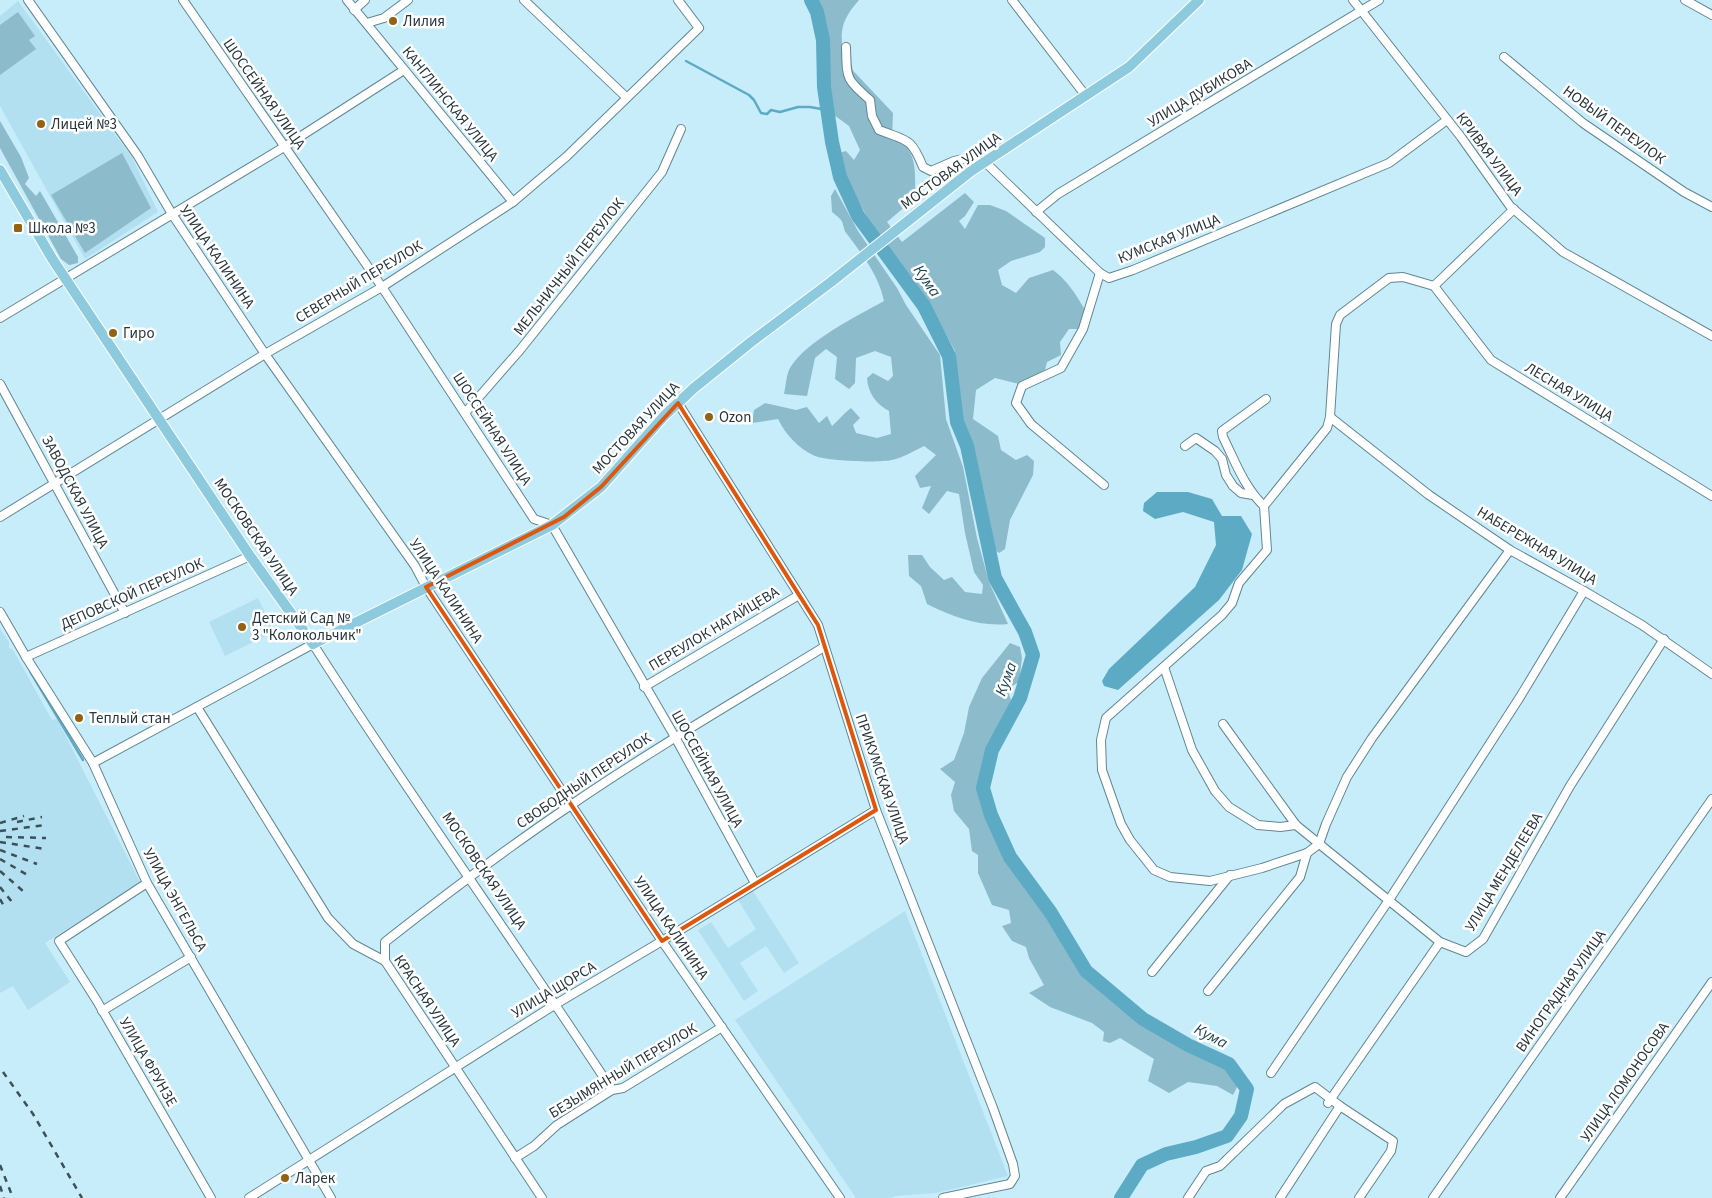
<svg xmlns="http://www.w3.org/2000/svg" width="1712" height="1198" viewBox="0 0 1712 1198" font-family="'Source Sans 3',sans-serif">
	<rect width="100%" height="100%" fill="#c7edfb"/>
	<g fill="#b2e0f1">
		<path d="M18,1L133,159L158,212L85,259L0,106V16Z"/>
		<path d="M258,598L274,632L225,656L209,622Z"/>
		<path d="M0,629L9,642V648L13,650L52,720L57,719L140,882L45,943L70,982L28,1010L13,986L0,993Z"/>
		<path d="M753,891L799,963L784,973L766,946L740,963L758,991L744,1001L698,930L711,922L728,948L756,929L738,900Z"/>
		<path d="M905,911L1008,1176L936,1193L896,1196L890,1198H856L735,1020Z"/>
	</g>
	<g fill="#8cbbcc">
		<path d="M816,0H859C839,23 841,31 843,60L893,113L892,139C919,145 915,176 915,198L887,222L902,242L965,193L974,202L965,216L959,221L965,229L978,205H990L1006,211L1045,238V247L1040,252L1011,261L998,270L1002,285L1016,293L1029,278L1053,270C1067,280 1077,296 1085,310L1078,329H1069L1060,342L1061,355L1047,362L1045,370L1019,384L995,378L976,390L973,419L998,436L1001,450L1016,460L1027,455L1034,461L1033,475L1010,520L1005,549L999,553L995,550L972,448L962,422L955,351L929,303L897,262L870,223L838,161L839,153L846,151L854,160L860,150L849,126L834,115L830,89L827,39Z"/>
		<path d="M18,12L35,36L29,40L36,49L0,75V25Z"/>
		<path d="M0,121L21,157L29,178L25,184L36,196L40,191L78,257V263L69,265L61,259L0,148Z"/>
		<path d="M122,153L151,208L85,253L51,195Z"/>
		<path d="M835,189L858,231L897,288L906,305L940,355L946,419L963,467L977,538L989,582L1008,624C980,627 953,617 927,604L921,586L909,576L908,555H922L930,567L944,580L952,577L965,592L982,594L983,585L974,572L965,533L959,494L947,491L929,514L922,508L931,486L920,488L915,476L936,455L924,446C914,451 902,458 892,460C878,463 827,461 815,456C799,449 785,434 778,419L752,423L754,410L765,403L796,410L807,407L819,423L827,416L832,426C839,420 843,414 851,408L860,418L853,425L856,433L877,438L891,434L889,411C876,404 868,393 867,378L873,373L888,381L893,376L891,357L875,351L856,358L855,383L849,389L835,379L837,357L826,349L815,358L807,396L784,394C786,386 786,375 790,368C806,341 857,316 884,301C879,276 862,254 847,234C843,230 844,224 841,220C839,217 835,215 832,212L831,196Z"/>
		<path d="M1010,643L1020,647L1022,658L1019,682L1007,689L1011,700L1005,714L986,749L978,788L987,819L1006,859L1085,974L1140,1023L1184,1048L1226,1067L1238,1085L1233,1095L1217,1086L1188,1082L1169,1093L1148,1081L1154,1059L1120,1038L1110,1043L1103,1041L1104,1032L1092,1023L1050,1007L1029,993L1044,985L1029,958L1026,947L1012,941L1002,926L1011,923L1009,910L992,905L978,873V855L972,851L969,829L954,811L951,795L955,782L940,769L954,760L964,733L969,707L982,678Z"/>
	</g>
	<path fill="#5daac5" d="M1157,492H1188L1212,499L1222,516H1241L1252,534L1242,570L1219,600L1118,690L1104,686L1102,681L1109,669L1195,587L1216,545L1214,522L1183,512L1155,519L1143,511L1144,503Z"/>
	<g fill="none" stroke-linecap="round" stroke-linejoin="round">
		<g stroke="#5daac5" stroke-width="2.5">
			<path d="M817,12L818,0"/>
			<path d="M686,61L749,95L754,100L761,113L767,114L771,110L780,112L798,107H810L827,110"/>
			<path d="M30,671L83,760"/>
		</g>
		<path stroke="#5daac5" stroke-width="14" d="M811,0L817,12L823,40L824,87L832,142L840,177L858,216L924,306L949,356L957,422L967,446L995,578L1025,632L1033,655L1020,698L992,750L983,788L991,815L1010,857L1051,913L1086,971L1143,1019L1188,1045L1229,1064L1247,1089L1241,1116L1227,1136L1196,1147L1166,1154L1142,1165L1121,1198"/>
		<g stroke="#628692" stroke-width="10">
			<g id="minor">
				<path d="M28,0L138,156L172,214L265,354L415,566L426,587L662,941L840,1198"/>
				<path d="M183,0L382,287L534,519L552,525L675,737L755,883"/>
				<path d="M347,0L513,202"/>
				<path d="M524,0L626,97"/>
				<path d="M1012,0L1086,96"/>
				<path d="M1353,0L1461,137L1510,206L1563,252L1712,336"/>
				<path d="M1685,0L1712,15"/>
				<path d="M354,10L365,0"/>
				<path d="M367,23L384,18L408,0"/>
				<path d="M846,47C847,79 845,78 870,100L872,116L879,130C907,141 911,137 923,167L931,171L954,161L971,157L985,162L1100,273"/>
				<path d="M1504,57L1583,123L1684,192L1712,207"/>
				<path d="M1036,212L1058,194L1379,0"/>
				<path d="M1434,286L1491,360L1712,496"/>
				<path d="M0,318L284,147L404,70"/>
				<path d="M0,384L125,613"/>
				<path d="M1266,399L1222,431L1223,437C1235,461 1244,487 1264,506L1267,550L1239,583L1232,603L1222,615L1106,718L1101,740L1102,770L1121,824L1130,840L1154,870L1170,877L1210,881L1262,868L1307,853L1319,844L1326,824L1347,777L1372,738L1510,550"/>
				<path d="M678,403L818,625L876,810L993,1108L1013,1164L1015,1176L1010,1184L943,1198"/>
				<path d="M465,413L520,350L662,172L681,129"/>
				<path d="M1330,417L1429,495L1510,550L1584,591L1642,625L1712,674"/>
				<path d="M1185,446L1196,438L1215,451L1222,459L1226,475L1233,486L1241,493L1253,495"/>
				<path d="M1104,485L1031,424L1016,403L1022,386L1061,368L1083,329L1100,273L1109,278L1133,270L1389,163L1447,120"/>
				<path d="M1264,506L1327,428L1330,417L1336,324L1340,315L1389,278L1403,277L1434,286L1514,209"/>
				<path d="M0,517L265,354L382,287L513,202L566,157L699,28L678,0"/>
				<path d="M0,612L26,657L93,763L147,883L331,1198"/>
				<path d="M26,657L250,556"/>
				<path d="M1164,667L1192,750L1215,791L1229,807L1258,825L1280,827L1296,825"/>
				<path d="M644,687L799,595"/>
				<path d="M197,707L328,918L353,944L385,961L542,1198"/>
				<path d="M1223,724L1296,825L1440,942"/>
				<path d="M93,763L313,644C409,795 514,940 612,1090"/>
				<path d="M147,883L59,941L97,1001L211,1198"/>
				<path d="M385,961V942C446,894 507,848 571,805C653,749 739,699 824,647"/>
				<path d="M1152,972L1230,875"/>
				<path d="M1208,991L1300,877L1307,853"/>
				<path d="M102,1011L191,957"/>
				<path d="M1271,1073L1389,900L1520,697L1584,591"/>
				<path d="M1328,1103L1440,942L1466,952L1483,939L1570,786L1664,639"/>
				<path d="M515,1158L534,1146L557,1125L612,1090L623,1088L722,1027"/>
				<path d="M249,1198L556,1004L662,941L876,810"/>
				<path d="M1188,1198L1206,1171L1220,1166L1284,1104L1315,1087L1340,1106L1393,1141L1391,1151L1359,1198"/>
				<path d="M1280,1198L1340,1106"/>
				<path d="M1433,1198L1712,799"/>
				<path d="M1560,1198L1712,982"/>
			</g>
		</g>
		<g stroke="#fff" stroke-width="12">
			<path id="major" d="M0,170L53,260L250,556L313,644L552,525L601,487L665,415L694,388L751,342L831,282L971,171L1129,67L1199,0"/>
		</g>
		<use href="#minor" stroke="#fff" stroke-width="8"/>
		<use href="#major" stroke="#8dcadd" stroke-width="10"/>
		<g stroke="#3e5057" stroke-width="2.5" stroke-dasharray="6 6" stroke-linecap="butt">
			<path d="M17,822L42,817"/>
			<path d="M0,823L24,816"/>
			<path d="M0,831L45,825"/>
			<path d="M6,837L46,838"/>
			<path d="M0,842L45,849"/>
			<path d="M0,850L37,864"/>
			<path d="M0,859L31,877"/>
			<path d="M0,871L23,891"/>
			<path d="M0,887L12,902"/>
			<path d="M0,899L5,908"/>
			<path d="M3,1072L33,1114L82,1198"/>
			<path d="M0,1165L13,1198"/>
			<path d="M0,1186L4,1198"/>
		</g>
	</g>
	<path fill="none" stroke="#de570e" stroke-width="4" stroke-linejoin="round" d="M678,403L818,625L876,810L662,941L426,587L564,517L601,487Z"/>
	<g fill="#936212" stroke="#fff" stroke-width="2">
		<circle cx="393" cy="21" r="5"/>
		<circle cx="41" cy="124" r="5"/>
		<rect x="13" y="223" width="10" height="10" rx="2.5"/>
		<circle cx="113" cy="333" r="5"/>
		<circle cx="709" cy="417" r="5"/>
		<circle cx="242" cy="627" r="5"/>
		<circle cx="79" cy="718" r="5"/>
		<circle cx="285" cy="1178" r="5"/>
	</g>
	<g text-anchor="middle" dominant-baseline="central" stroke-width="5" stroke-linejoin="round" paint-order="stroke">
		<g font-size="15" fill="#27363c" stroke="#fff" text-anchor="start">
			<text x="403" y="21">Лилия</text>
			<text x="51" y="124">Лицей №3</text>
			<text x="28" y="228">Школа №3</text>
			<text x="123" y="333">Гиро</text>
			<text x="719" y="417">Ozon</text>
			<text x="252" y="618">Детский Сад №<tspan x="252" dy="17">3 "Колокольчик"</tspan></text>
			<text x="89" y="718">Теплый стан</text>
			<text x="295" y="1178">Ларек</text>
		</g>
		<g font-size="15" fill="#27363c" stroke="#fff">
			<text transform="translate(1200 93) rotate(-31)">УЛИЦА ДУБИКОВА</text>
			<text transform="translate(264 94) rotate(55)">ШОССЕЙНАЯ УЛИЦА</text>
			<text transform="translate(450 104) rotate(51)">КАНГЛИНСКАЯ УЛИЦА</text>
			<text transform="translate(1614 125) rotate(36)">НОВЫЙ ПЕРЕУЛОК</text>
			<text transform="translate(1489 154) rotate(53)">КРИВАЯ УЛИЦА</text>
			<text transform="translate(951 171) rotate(-36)">МОСТОВАЯ УЛИЦА</text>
			<text transform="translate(1169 239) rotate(-22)">КУМСКАЯ УЛИЦА</text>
			<text transform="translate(217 257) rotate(56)">УЛИЦА КАЛИНИНА</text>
			<text transform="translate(569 267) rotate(-52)">МЕЛЬНИЧНЫЙ ПЕРЕУЛОК</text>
			<text transform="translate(359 282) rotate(-31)">СЕВЕРНЫЙ ПЕРЕУЛОК</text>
			<text transform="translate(1569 392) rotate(31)">ЛЕСНАЯ УЛИЦА</text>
			<text transform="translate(636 428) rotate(-47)">МОСТОВАЯ УЛИЦА</text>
			<text transform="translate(492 429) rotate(57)">ШОССЕЙНАЯ УЛИЦА</text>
			<text transform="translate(75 492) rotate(62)">ЗАВОДСКАЯ УЛИЦА</text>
			<text transform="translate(256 537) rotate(56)">МОСКОВСКАЯ УЛИЦА</text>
			<text transform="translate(1537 546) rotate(31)">НАБЕРЕЖНАЯ УЛИЦА</text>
			<text transform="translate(446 591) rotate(57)">УЛИЦА КАЛИНИНА</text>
			<text transform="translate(132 594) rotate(-24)">ДЕПОВСКОЙ ПЕРЕУЛОК</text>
			<text transform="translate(714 629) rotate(-31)">ПЕРЕУЛОК НАГАЙЦЕВА</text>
			<text transform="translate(707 769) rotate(61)">ШОССЕЙНАЯ УЛИЦА</text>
			<text transform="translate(882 779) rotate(71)">ПРИКУМСКАЯ УЛИЦА</text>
			<text transform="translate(584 781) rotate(-34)">СВОБОДНЫЙ ПЕРЕУЛОК</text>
			<text transform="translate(484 871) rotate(56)">МОСКОВСКАЯ УЛИЦА</text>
			<text transform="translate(1504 872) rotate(-59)">УЛИЦА МЕНДЕЛЕЕВА</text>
			<text transform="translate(175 900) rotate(61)">УЛИЦА ЭНГЕЛЬСА</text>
			<text transform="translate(671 928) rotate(56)">УЛИЦА КАЛИНИНА</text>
			<text transform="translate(554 990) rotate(-31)">УЛИЦА ЩОРСА</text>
			<text transform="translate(1561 991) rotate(-55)">ВИНОГРАДНАЯ УЛИЦА</text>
			<text transform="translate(427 1001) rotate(56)">КРАСНАЯ УЛИЦА</text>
			<text transform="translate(148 1062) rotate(60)">УЛИЦА ФРУНЗЕ</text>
			<text transform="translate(623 1071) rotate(-31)">БЕЗЫМЯННЫЙ ПЕРЕУЛОК</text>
			<text transform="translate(1625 1082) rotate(-55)">УЛИЦА ЛОМОНОСОВА</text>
		</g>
		<g font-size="16" font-style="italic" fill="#193e49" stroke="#fff">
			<text transform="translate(927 281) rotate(55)">Кума</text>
			<text transform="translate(1006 679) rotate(-70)">Кума</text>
			<text transform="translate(1211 1036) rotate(28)">Кума</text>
		</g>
	</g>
</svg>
